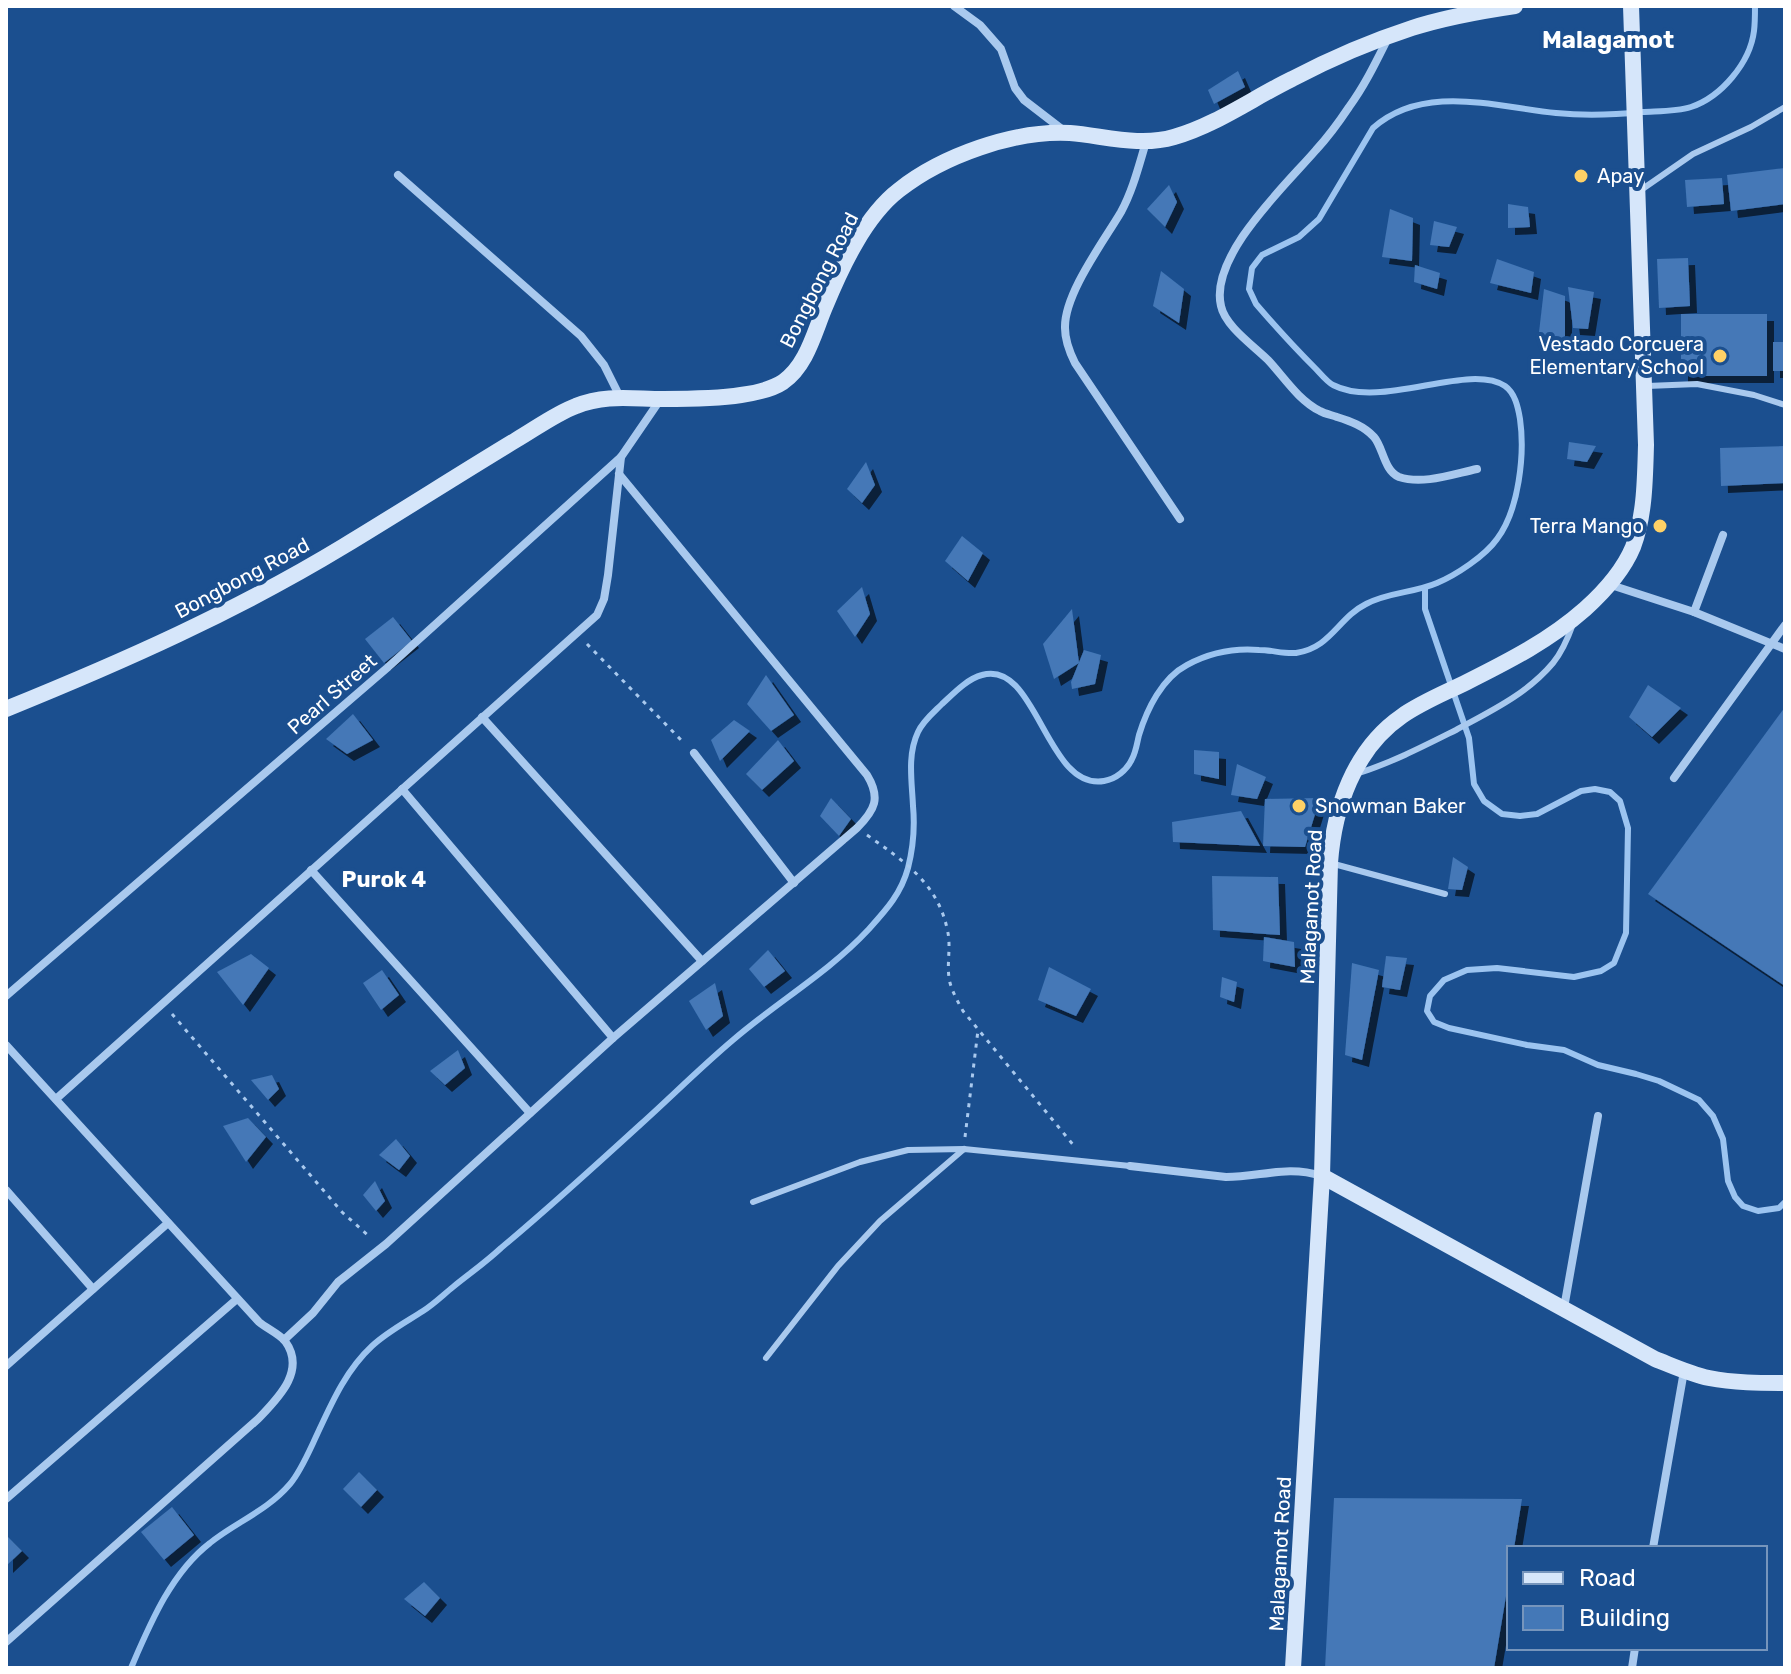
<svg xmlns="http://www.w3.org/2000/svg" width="1791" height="1674" viewBox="0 0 1791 1674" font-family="Rubik,sans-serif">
	<defs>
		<filter id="shadow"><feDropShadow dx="7" dy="7" stdDeviation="0" flood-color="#0009"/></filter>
	</defs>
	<rect width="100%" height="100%" fill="#1b4f8f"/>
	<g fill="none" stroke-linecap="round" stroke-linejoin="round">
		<g stroke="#9cc4f0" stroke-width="6">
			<path d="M1425,588V609L1469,738L1474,784L1484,801L1502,814L1520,816L1537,814L1581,791L1595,789L1610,792L1620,801L1628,828L1626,933L1614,963L1601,971L1574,977L1497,968L1467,970L1444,980L1430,996L1427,1011L1434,1022L1449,1028L1527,1045L1564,1050L1598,1065L1636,1074L1659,1081L1699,1100L1713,1116L1723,1139L1728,1181L1735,1197L1743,1206L1758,1211L1779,1208L1785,1202"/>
			<path d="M131,1668C150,1624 171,1573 210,1543C236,1522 267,1511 290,1484C300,1472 307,1456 314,1441C330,1407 344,1372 372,1346C387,1332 406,1322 423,1311C434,1304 443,1295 453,1287C469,1274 486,1262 501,1248C549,1208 595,1166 641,1124C672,1096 701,1067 733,1040C777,1002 829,972 868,930C886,910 901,894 908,868C913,848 915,827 913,806C912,782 907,755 918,732C923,721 934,712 942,704C954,693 967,679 982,675C1037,659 1046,791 1104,781C1116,779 1127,770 1132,759C1136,752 1137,743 1139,735C1147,709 1162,678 1187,665C1209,653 1235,648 1259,650C1272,650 1283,654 1296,653C1331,648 1338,618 1366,604C1388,592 1414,593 1437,583C1456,575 1485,556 1497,539C1519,510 1525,454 1520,419C1518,407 1515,393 1505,386C1468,362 1381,410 1333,385C1328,383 1319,372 1315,368C1295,348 1275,326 1256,304L1249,289L1252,268L1262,255L1299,237L1319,219L1373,128C1424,83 1496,107 1556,113C1585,116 1613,115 1642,112C1657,111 1676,112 1691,107C1721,97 1750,63 1754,31C1755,23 1755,14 1755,6"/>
		</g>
	</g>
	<g fill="#4478b7" filter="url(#shadow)">
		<path d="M1238,71L1245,87L1214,104L1208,90Z"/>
		<path d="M1785,168V204L1731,211L1727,175Z"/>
		<path d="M1722,178L1724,204L1687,207L1685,180Z"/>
		<path d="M1169,185L1177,202L1165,227L1147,209Z"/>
		<path d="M1508,204L1528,207L1530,227L1508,228Z"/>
		<path d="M1390,209L1413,218L1412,261L1382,257Z"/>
		<path d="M1434,221L1457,227L1449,247L1430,245Z"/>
		<path d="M1688,258L1690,306L1659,308L1657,259Z"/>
		<path d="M1497,259L1534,272L1531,293L1490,283Z"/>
		<path d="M1415,265L1440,273L1437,289L1414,282Z"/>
		<path d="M1161,271L1184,289L1179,323L1153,306Z"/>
		<path d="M1568,287L1594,292L1588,329L1573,328Z"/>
		<path d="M1544,289L1565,296V338L1538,341Z"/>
		<rect x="1681" y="314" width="86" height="62"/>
		<rect x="1773" y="342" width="12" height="29"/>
		<path d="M1569,442L1596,446L1587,462L1567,459Z"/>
		<path d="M1785,446V483L1721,486L1720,448Z"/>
		<path d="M866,462L875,485L862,503L847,489Z"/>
		<path d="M962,536L983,553L968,581L945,561Z"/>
		<path d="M862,587L870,614L855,637L837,611Z"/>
		<path d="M1072,609L1079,663L1054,679L1043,644Z"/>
		<path d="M393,617L412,641L384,663L365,639Z"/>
		<path d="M1084,650L1101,655L1095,684L1072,689L1071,682Z"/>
		<path d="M766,675L794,715L771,731L747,704Z"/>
		<path d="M1648,685L1681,708L1652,737L1629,717Z"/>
		<path d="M1785,707V986L1648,894Z"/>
		<path d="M353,714L373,740L347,754L326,739Z"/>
		<path d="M734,720L750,731L720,761L711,740Z"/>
		<path d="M778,740L794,761L762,790L746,774Z"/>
		<path d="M1194,750L1219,752V779L1194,774Z"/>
		<path d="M1237,764L1266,777L1257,799L1231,795Z"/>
		<path d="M831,798L851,819L839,836L820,816Z"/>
		<path d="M1320,798L1305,847L1263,846L1265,799Z"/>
		<path d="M1241,811L1260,846L1173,842L1172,822Z"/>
		<path d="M1453,857L1468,867L1462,890L1448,889Z"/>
		<path d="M1212,876L1278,877L1280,935L1213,930Z"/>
		<path d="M1264,937L1294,942L1295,967L1263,961Z"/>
		<path d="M768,950L785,971L764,987L749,969Z"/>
		<path d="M251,954L269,968L243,1005L217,972Z"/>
		<path d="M1386,956L1407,958L1400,990L1382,987Z"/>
		<path d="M1352,963L1379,970L1362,1060L1345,1055Z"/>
		<path d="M1049,967L1091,989L1076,1016L1038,1000Z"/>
		<path d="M382,970L399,995L381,1010L363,983Z"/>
		<path d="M1222,977L1237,982L1234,1002L1220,997Z"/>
		<path d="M715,983L723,1016L706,1030L689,1001Z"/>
		<path d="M458,1050L465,1068L445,1085L430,1071Z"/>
		<path d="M272,1075L279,1089L268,1100L251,1080Z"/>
		<path d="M248,1118L266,1137L246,1162L223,1126Z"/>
		<path d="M396,1139L410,1156L399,1170L379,1155Z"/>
		<path d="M375,1181L385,1201L376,1211L363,1195Z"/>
		<path d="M359,1472L377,1490L361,1507L343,1489Z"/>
		<path d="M1334,1498L1522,1499L1514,1548H1509V1578L1494,1668H1325Z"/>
		<path d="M172,1507L194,1535L164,1560L141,1532Z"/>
		<path d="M6,1535L22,1551L6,1566Z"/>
		<path d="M424,1582L440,1598L425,1616L404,1599Z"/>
	</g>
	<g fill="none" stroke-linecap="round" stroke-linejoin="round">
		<g stroke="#a9c9ee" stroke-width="3" stroke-dasharray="4 6" stroke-linecap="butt">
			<path d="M587,644L685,744"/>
			<path d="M867,835C905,862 939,884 948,933C951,949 946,967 950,983C953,993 958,1002 963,1011L1075,1147"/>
			<path d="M172,1014L342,1212L371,1238"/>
			<path d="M965,1137L978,1030"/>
		</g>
		<g stroke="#a9c9ee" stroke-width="6">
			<path d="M1641,190L1693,154L1751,127L1785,107"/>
			<path d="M1647,386L1697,384L1754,395L1785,405"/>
			<path d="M1359,773C1393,762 1424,746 1456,730C1491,711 1527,694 1553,663C1562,652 1568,638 1573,624"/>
			<path d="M1334,864L1445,894"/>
			<path d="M753,1202L860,1162L908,1150L964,1149L1130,1166"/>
			<path d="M766,1358L838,1266L880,1221L964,1149"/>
		</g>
		<g stroke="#a9c9ee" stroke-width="8">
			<path d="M954,6L980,25L1001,49L1015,88L1024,100L1063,130"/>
			<path d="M1388,38C1376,62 1365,85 1349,107C1339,122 1328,137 1316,150C1286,185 1209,256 1221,306C1225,326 1254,346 1268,360C1284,377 1298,400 1320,411C1325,414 1332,415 1337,417C1350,421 1364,426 1374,437C1383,447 1384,471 1399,477C1423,485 1453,474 1477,469"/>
			<path d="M1146,142C1139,165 1133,190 1121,212C1104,241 1064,294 1065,328C1065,341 1069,351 1075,363L1180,519"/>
			<path d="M398,175L581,336L604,365L620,397"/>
			<path d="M1611,585L1694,612L1785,649"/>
			<path d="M1694,612L1723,535"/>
			<path d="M482,717L702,961"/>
			<path d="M694,753L794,883"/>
			<path d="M1674,778L1785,625"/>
			<path d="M402,789L613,1038"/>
			<path d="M311,870L530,1113"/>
			<path d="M6,996L387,668L621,457L660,400"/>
			<path d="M6,1045L259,1322C266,1328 279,1334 285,1341C307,1371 277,1399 258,1419L6,1642"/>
			<path d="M56,1099L597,615L604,599L608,575L621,457"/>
			<path d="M1130,1166L1226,1177C1260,1177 1288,1165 1321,1176"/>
			<path d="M6,1190L93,1289"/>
			<path d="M1564,1308L1598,1116"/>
			<path d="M284,1340L313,1313L338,1282L386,1244L613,1038L857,828C875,810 881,798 867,775L619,474"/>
			<path d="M6,1366L168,1223"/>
			<path d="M6,1499L237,1299"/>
			<path d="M1653,1548L1684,1371"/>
			<path d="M1632,1668L1635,1648"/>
		</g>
		<g stroke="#d6e6fa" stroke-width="16">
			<path d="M6,709C122,662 237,611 344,546C402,511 458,475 516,440C535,429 555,414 576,406C605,394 633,399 663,399C689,399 716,399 741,395C755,393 771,390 783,382C807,365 814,333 825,307C841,268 865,216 899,190C942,156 1014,130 1070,133C1105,136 1140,147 1174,137C1216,125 1253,98 1292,79C1330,59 1372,41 1412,28C1446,17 1481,11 1515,6"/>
			<path d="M1322,1176L1655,1359C1673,1366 1690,1374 1709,1378C1734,1383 1760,1383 1785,1383"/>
			<path d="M1293,1668L1322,1176L1330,863C1334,808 1354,749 1402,716C1422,702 1445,693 1467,682C1509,661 1550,640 1585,609C1605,591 1623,571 1633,547C1645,515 1645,478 1646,445L1631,6"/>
		</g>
	</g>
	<g fill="#ffd166" stroke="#1b4f8f" stroke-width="3">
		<circle cx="1581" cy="176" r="8"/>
		<circle cx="1720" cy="356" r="8"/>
		<circle cx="1660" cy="526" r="8"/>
		<circle cx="1299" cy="806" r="8"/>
	</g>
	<g text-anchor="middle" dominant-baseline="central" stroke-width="8" stroke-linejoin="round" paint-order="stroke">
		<g font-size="20" fill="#fff" stroke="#1b4f8f" text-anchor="start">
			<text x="1597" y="176">Apay</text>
			<text x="1704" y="344" text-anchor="end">Vestado Corcuera<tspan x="1704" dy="23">Elementary School</tspan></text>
			<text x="1644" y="526" text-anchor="end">Terra Mango</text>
			<text x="1315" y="806">Snowman Baker</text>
		</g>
		<g font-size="20" fill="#fff" stroke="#1b4f8f">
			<text transform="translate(819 280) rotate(-63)">Bongbong Road</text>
			<text transform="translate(242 578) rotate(-28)">Bongbong Road</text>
			<text transform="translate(332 694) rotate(-41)">Pearl Street</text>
			<text transform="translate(1311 907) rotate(-87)">Malagamot Road</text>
			<text transform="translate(1280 1554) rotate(-87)">Malagamot Road</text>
		</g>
		<g font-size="22" font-weight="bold" fill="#fff" stroke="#1b4f8f">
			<text x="384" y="879">Purok 4</text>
		</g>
		<g font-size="24" font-weight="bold" fill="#fff" stroke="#1b4f8f">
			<text x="1608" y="40">Malagamot</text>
		</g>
	</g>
	<rect width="1791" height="1674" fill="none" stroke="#ffffff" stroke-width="16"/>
	<rect x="1507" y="1546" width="260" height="104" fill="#1b4f8f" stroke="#7695bc" stroke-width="2"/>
	<rect x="1523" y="1572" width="40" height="12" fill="#d6e6fa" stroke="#7695bc" stroke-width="2"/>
	<text x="1579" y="1586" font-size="24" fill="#ffffff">Road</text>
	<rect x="1523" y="1606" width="40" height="24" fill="#4478b7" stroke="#7695bc" stroke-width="2"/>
	<text x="1579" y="1626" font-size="24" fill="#ffffff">Building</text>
</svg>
